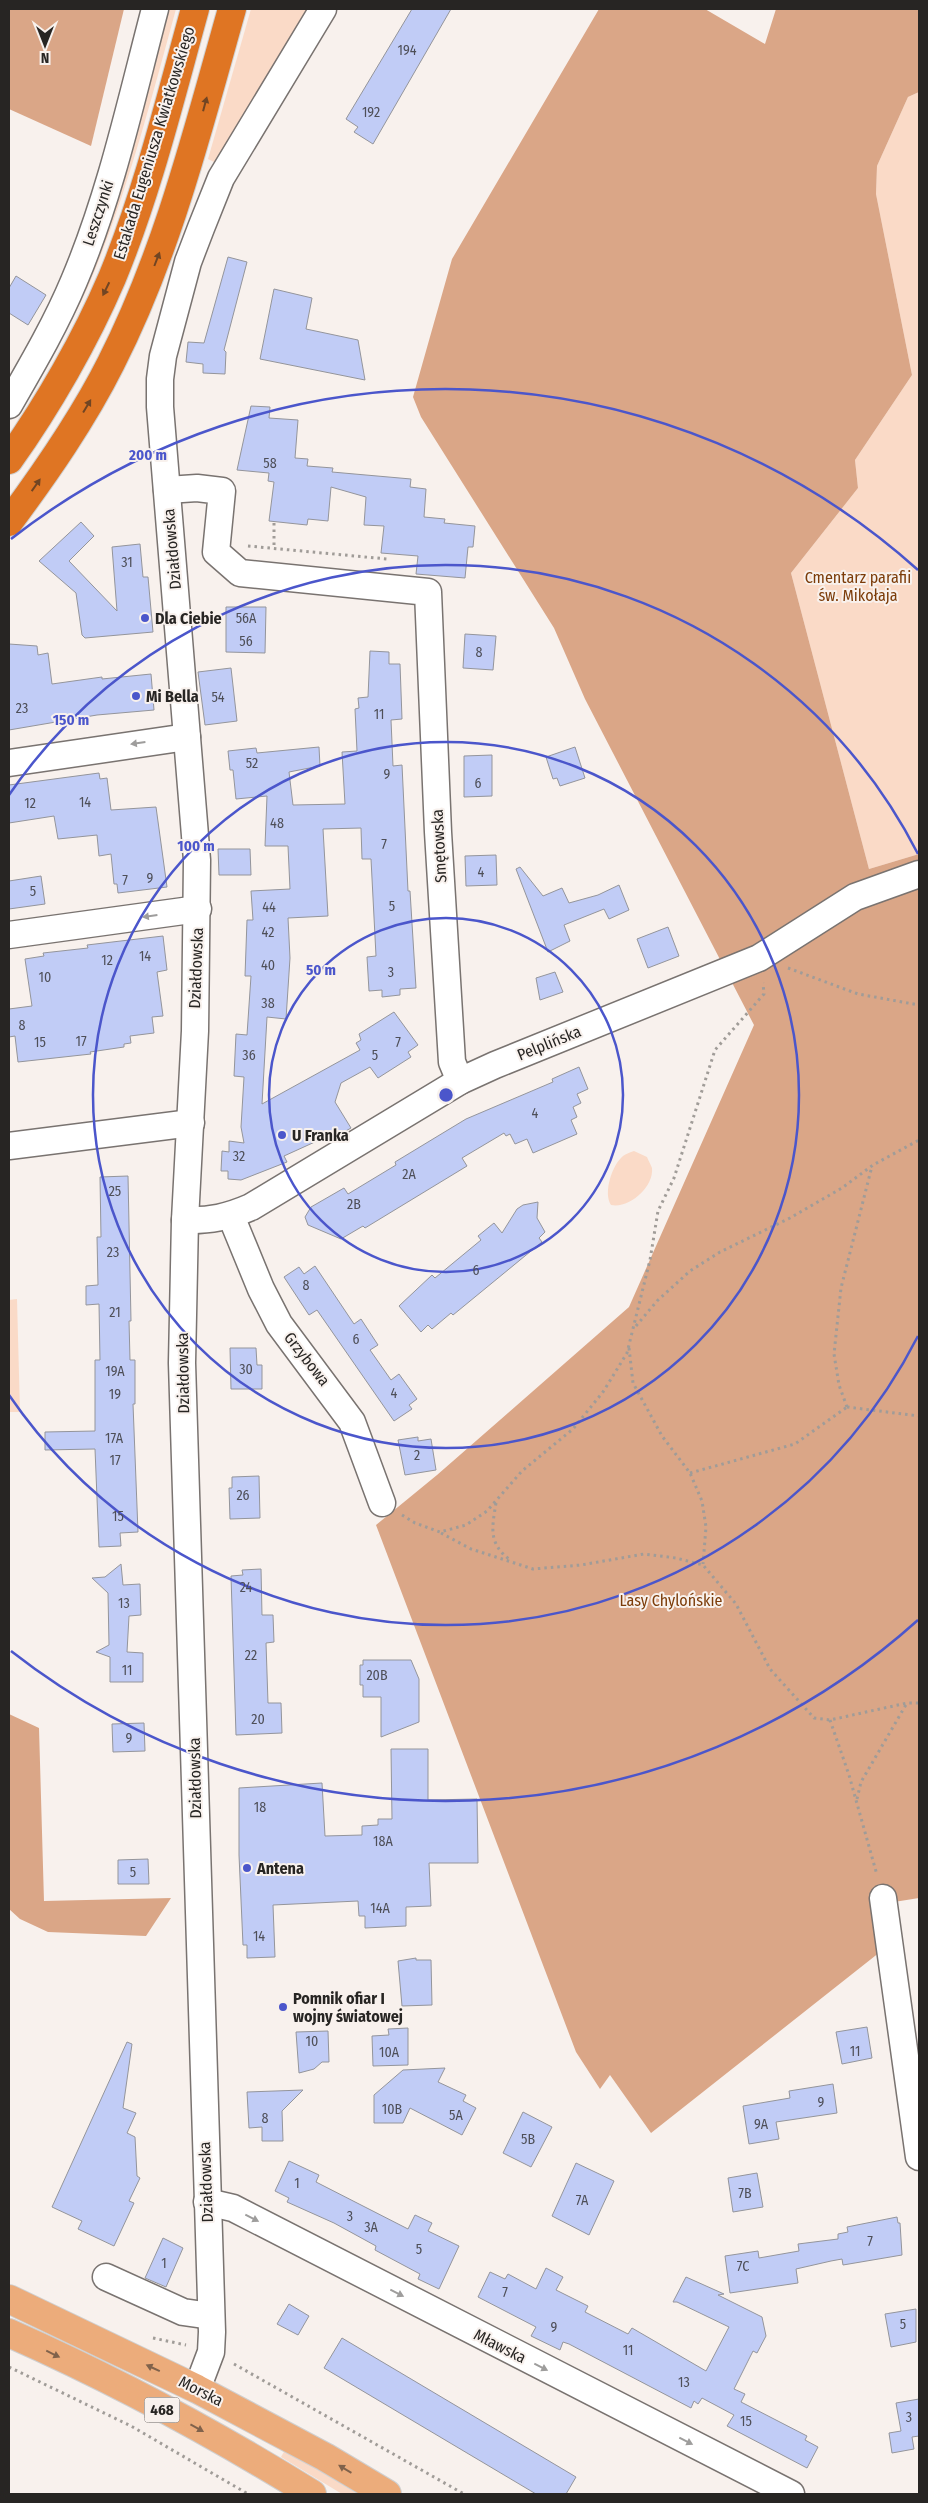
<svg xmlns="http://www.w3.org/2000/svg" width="928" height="2503" viewBox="0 0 928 2503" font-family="'Fira Sans Condensed',sans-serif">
	<rect width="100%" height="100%" fill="#f8f1ed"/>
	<g fill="#fadac7">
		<path d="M167,9H176C151,100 127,194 90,282C75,317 55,350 36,383Z"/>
		<path d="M251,9H311L216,163L208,159Z"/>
		<path d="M919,92V854L869,869L791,573L858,488L855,460L912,375L876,194L877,166L908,97Z"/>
		<path d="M634,1151L647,1157C648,1160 651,1165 652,1168C654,1187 629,1209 611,1205C603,1193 612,1165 623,1156C626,1154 630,1152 634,1151Z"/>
		<path d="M17,1299L20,1412H9V1300Z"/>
		<path d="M285,2450L358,2494H342L281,2457Z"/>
	</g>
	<g fill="#daa687">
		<path d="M9,9H124L91,146L9,109Z"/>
		<path d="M599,9H705L765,44L776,9H919V92L908,97L877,166L876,194L912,375L855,460L858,488L791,573L869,869L919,854V1898L894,1902L899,1937L651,2133L610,2075L600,2089L576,2052L376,1525L437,1475L629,1307L754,1025L585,699L554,628L421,417L413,397L452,259Z"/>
		<path d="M9,1714L39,1728L44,1901L171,1898L146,1936L48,1932L20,1919L9,1909Z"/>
	</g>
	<g fill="#c1ccf6" stroke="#94959b">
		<path d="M412,9H451L373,144L354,132L358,127L346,119Z"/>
		<path d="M228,257L247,262L224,350L226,352L225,374L203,373V364L186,362L188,342L204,343Z"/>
		<path d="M16,276L46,295L28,325L9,313V288Z"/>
		<path d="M274,289L312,298L306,329L358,340L365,380L260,359Z"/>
		<path d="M251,406L270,407L269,418L298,420L295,458L308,459L307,466L333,468L332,472L411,479L410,487L426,489L424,517L445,519L444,523L475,526L473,547H468L465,578L416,574L418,556L381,553L384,526L364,525L366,497L331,487L328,521L308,519L307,525L269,521L274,482L268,481L269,473L237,470Z"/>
		<path d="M81,522L94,536L69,561L117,611L112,547L140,544L143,577H148L153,632L85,638L82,635L76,593L39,561Z"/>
		<path d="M226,607H266L265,653L226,652Z"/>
		<path d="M465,634L496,636L493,670L463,668Z"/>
		<path d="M9,644L37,646L38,655L48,653L52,684L102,677V679L151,674L154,710L97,715L9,730Z"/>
		<path d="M370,651L389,652V664H400L402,719L391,720L393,766L402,765L408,891H410L416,988L400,989V995L382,997V990L369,991L367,957L376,956L371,859H362L361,828L323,829L328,916L288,918L290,958L286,1019L267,1017L262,1104L360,1050L356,1043L361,1040L359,1034L394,1012L418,1045L408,1052L411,1057L378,1078L370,1067L341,1083L335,1102L351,1128L330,1140L328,1136L284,1156L287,1162L241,1180L228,1179V1171H221L222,1151L229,1152V1141L244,1143L241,1127L244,1077L234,1076L236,1034L247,1035L251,976H245L247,920H253L251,891L290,889L288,846H265L267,796L236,799L233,770H230L228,751L256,748L257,753L319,747L320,766L289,772L293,805L345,804L342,752L357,751L355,709L359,708L358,698L368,697Z"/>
		<path d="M231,668L237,721L205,725L198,672Z"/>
		<path d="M575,747L585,778L560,786L557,778L553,779L546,757Z"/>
		<path d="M492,755V796L464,797V756Z"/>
		<path d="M99,773L100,779L107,778L111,810L156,807L167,887L118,893L117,884H114L111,854L99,856L97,835L58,839L54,816L9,823V785Z"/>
		<path d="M218,849H250L251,875H219Z"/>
		<path d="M496,855L497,885L466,886L465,856Z"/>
		<path d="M520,867L543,896L562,888L569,903L598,895L619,885L629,910L609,919L604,909L564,925L570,941L548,952L516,869Z"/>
		<path d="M41,876L45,904L9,909V881Z"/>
		<path d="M668,927L679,956L648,968L637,939Z"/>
		<path d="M163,936L167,970L157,972L163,1016L152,1017L154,1033L130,1036L131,1043L124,1044V1047L90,1052L91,1054L18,1062L15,1036L9,1037V1009L32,1006L25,959L44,956L43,953L88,948L87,945Z"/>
		<path d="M555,972L563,992L540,1000L536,978Z"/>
		<path d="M579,1067L588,1089L577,1094L581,1103L573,1107L577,1117L571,1120L577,1134L533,1153L527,1139L515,1144L510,1134L506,1136L504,1133L462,1158L467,1166L365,1228L363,1226L341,1239L308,1225L305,1217L311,1207L344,1188L348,1194L396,1165L395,1162L466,1119L553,1082L552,1079Z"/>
		<path d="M128,1176L131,1321H129L130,1360H135V1404H133L138,1532L120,1533L121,1546L99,1547L95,1449L45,1450V1432L95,1431V1360H100L99,1304L86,1305V1286L98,1285L97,1237H101L100,1177Z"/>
		<path d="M538,1202L537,1218L545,1232L539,1238L542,1242L453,1315L451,1313L432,1329L428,1325L421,1332L399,1306L432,1275L435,1278L481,1240L478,1236L494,1223L502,1233L517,1209L523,1205Z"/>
		<path d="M315,1266L354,1324L361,1319L378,1345L370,1350L391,1380L399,1374L417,1399L409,1405L412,1409L394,1421L317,1310L309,1315L284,1277L299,1267L304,1274Z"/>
		<path d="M230,1348H256L257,1365H262V1389H231Z"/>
		<path d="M418,1437V1441L431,1439L436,1470L405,1475L398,1440Z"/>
		<path d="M259,1476L260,1518L230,1519L229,1488H232V1477Z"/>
		<path d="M121,1564L123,1585L140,1584L141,1615L129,1616L127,1652L143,1653V1682H110V1657L96,1652L109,1645L108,1593L92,1578L105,1577Z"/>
		<path d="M261,1569L262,1615H273L274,1642L266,1643L268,1703H281L282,1733L236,1735L231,1576L243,1575L242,1570Z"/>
		<path d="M363,1660H411L419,1679V1722L381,1737V1697H363V1685H360V1665H363Z"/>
		<path d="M144,1723L145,1751L113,1752L112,1724Z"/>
		<path d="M391,1749H428V1800L477,1799L478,1863H429L431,1906L406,1907V1926L365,1928V1916H359L358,1901L273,1905L275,1957L247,1958V1945H243L239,1855V1788L322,1783L325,1836L362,1835V1826L378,1825V1819H392Z"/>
		<path d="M148,1859L149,1884H118V1860Z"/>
		<path d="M416,1958V1960H431L432,2005L402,2006L398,1961Z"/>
		<path d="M867,2027L872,2058L842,2064L836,2032Z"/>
		<path d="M408,2028V2065L373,2066L372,2036L389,2035L388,2029Z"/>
		<path d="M328,2031L329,2062H322L314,2069L299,2073L296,2032Z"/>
		<path d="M127,2042L132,2044L123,2108L136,2113L127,2133L135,2137L137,2176L140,2178L129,2201L134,2203L114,2246L78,2229L82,2221L52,2207Z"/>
		<path d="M445,2068L438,2082L466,2095L463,2101L476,2108L462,2135L410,2108L403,2123H374V2095L403,2070Z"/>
		<path d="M833,2084L837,2113L776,2122L779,2139L749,2144L743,2106L790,2098L789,2091Z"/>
		<path d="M303,2090L282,2111L283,2141H262V2127L249,2128L247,2092Z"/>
		<path d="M523,2112L552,2127L531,2167L503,2153Z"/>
		<path d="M289,2161L319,2175L316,2182L408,2229L415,2215L432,2223L428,2231L459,2246L439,2289L418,2279L420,2274L375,2250L376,2246L334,2223L287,2202L289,2198L275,2191Z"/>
		<path d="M576,2163L614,2181L589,2235L552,2216Z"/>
		<path d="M757,2173L763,2207L733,2212L728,2178Z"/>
		<path d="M897,2217L898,2223H900L902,2255L843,2265L842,2259L831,2261L796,2269L798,2283L730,2293L725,2256L758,2251L759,2258L799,2251L798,2244L838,2239V2234L848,2232L847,2227Z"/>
		<path d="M163,2238L183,2248L166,2287L145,2278Z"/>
		<path d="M546,2268L563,2277L556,2290L588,2306L585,2312L628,2334L632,2328L706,2371L729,2327L677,2302H673L686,2277L724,2294L718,2295L762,2317L766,2336L757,2353L753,2351L734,2389L745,2394L741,2402L807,2436L805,2440L818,2447L807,2468L727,2426L734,2415L702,2398L698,2404L694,2401L691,2408L569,2344L563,2342L560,2350L531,2336L536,2327L478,2297L490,2272L505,2279L508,2274L536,2289Z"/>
		<path d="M289,2304L309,2316L298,2335L277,2324Z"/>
		<path d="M916,2309V2342L891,2347L885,2314Z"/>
		<path d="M342,2338L576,2477L566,2494H536L324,2368Z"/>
		<path d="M919,2399V2436L912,2437L914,2449L892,2453L889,2433L901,2431L896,2403Z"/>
	</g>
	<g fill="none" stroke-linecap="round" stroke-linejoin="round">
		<g stroke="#797370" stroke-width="29">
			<g id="minor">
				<path d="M9,405C32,365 56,324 74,281C111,194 131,100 155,9"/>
				<path d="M167,490L197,488L222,491L216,552L240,573L428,592L438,832L452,1062L460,1081"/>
				<path d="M9,763L187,737"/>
				<path d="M9,935L198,909"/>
				<path d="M9,1146L191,1123"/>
				<path d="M231,1216L261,1289L279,1324L352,1422L382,1503"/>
				<path d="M185,1220C210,1221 228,1217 251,1207L460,1081L495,1065L759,958L855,897L919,874"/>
				<path d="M883,1898L919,2157"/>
				<path d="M207,2202L233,2208L791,2494"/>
				<path d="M106,2277L183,2312L211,2316"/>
				<path d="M197,2389L211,2352L212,2332L182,1363L185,1220L195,1031L197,860L160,407V379L163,356L188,262L201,228L221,178L323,9"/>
			</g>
		</g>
		<g stroke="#cfcfcf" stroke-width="30">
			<g id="major">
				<path d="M9,2299L197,2389L325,2457L387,2494"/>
				<path d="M9,2333C113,2379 215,2434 312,2494"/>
			</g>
		</g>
		<g stroke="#cfcfcf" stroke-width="30">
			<g id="highway">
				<path d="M9,460C48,405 86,339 112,278C148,191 170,99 195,9"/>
				<path d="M9,522C46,472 83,419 111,363C168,251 198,129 232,9"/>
			</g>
		</g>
		<g stroke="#a09c98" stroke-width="3" stroke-dasharray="2.5 4" stroke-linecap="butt">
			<path d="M274,523V548"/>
			<path d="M248,546L387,559"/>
			<path d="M788,968L858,994L919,1005"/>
			<path d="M636,1326L657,1301L690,1271L720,1252L790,1218L842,1188L873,1165L919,1140"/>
			<path d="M629,1348L633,1383L662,1436L690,1473L702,1501L706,1527L703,1564"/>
			<path d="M847,1407L839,1385L834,1354L841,1288L872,1166"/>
			<path d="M847,1407L919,1416"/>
			<path d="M690,1473L795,1444L847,1407"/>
			<path d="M496,1503C492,1528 488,1543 510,1560"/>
			<path d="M402,1515L415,1523L440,1532L466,1525L487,1511L522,1471L573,1429L603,1392L627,1353L650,1260L658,1211L674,1178L715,1050L764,994L763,983"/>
			<path d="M441,1533L471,1549L533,1569L581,1565L644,1554L676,1558L703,1565L736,1604L770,1669L814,1718L830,1720L907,1703H919"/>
			<path d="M830,1720L849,1775L877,1875"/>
			<path d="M857,1799L861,1782L907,1703"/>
			<path d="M153,2338L186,2345"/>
			<path d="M234,2364L464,2494"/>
			<path d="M9,2367L131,2426L248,2494"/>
		</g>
		<use href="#minor" stroke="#fff" stroke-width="26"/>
		<use href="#major" stroke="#ecac7b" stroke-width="28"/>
		<use href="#highway" stroke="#df7523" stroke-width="28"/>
	</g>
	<defs><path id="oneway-solid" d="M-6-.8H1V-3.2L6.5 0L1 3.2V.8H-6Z" transform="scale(1.25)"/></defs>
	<g fill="#714523">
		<use href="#oneway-solid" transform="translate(205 104) rotate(-75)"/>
		<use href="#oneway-solid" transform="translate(157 259) rotate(-69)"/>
		<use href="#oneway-solid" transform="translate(106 289) rotate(116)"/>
		<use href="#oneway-solid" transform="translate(87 406) rotate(-59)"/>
		<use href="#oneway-solid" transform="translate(36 485) rotate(-55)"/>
	</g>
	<g fill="#9e9d9c">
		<use href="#oneway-solid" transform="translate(138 743) rotate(172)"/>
		<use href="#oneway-solid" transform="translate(150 916) rotate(172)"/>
		<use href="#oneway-solid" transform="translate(252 2218) rotate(27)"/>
		<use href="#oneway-solid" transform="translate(397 2293) rotate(27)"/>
		<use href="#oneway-solid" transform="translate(541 2367) rotate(27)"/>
		<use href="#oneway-solid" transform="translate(686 2441) rotate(27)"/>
	</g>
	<g fill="#80624b">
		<use href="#oneway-solid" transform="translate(53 2354) rotate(26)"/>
		<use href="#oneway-solid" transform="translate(153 2368) rotate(-155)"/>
		<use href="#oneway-solid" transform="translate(197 2428) rotate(29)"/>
		<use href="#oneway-solid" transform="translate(345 2469) rotate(-149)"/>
	</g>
	<g fill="none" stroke="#4b56cb" stroke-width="2.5">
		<circle cx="446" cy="1095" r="177"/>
		<circle cx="446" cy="1095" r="353"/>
		<path d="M918 1336A530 530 0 0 1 9 1395M9 795A530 530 0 0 1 918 854"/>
		<path d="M918 1620A706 706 0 0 1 11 1651M11 539A706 706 0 0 1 918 570"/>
	</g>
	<g fill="#4b56cb" stroke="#f8f1ed" stroke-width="2">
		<circle cx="145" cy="618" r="5"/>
		<circle cx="136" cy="696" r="5"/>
		<circle cx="282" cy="1135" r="5"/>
		<circle cx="247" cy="1868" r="5"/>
		<circle cx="283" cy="2007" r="5"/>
	</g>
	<g text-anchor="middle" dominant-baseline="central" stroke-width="4" stroke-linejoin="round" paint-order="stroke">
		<g font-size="14" fill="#4e4f58">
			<text x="407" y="50">194</text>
			<text x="371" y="112">192</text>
			<text x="270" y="463">58</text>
			<text x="127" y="562">31</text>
			<text x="246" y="618">56A</text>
			<text x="246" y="641">56</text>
			<text x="479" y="652">8</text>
			<text x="218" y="697">54</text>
			<text x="22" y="708">23</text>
			<text x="379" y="714">11</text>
			<text x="252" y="763">52</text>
			<text x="387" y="774">9</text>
			<text x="478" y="783">6</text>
			<text x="85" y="802">14</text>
			<text x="30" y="803">12</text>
			<text x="277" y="823">48</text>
			<text x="384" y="844">7</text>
			<text x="481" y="872">4</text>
			<text x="150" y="878">9</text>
			<text x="125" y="880">7</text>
			<text x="33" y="891">5</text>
			<text x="392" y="906">5</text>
			<text x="269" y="907">44</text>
			<text x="268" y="932">42</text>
			<text x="145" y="956">14</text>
			<text x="107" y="960">12</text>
			<text x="268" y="965">40</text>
			<text x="391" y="972">3</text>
			<text x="45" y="977">10</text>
			<text x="268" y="1003">38</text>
			<text x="22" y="1025">8</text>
			<text x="81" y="1041">17</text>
			<text x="40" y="1042">15</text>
			<text x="398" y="1042">7</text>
			<text x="249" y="1055">36</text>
			<text x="375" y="1055">5</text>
			<text x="535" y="1113">4</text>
			<text x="239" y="1156">32</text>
			<text x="409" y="1174">2A</text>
			<text x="115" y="1191">25</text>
			<text x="354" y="1204">2B</text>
			<text x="113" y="1252">23</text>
			<text x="476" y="1270">6</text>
			<text x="306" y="1285">8</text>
			<text x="115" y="1312">21</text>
			<text x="356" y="1339">6</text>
			<text x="246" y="1369">30</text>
			<text x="115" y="1371">19A</text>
			<text x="394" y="1393">4</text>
			<text x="115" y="1394">19</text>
			<text x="114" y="1438">17A</text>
			<text x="417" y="1455">2</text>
			<text x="115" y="1460">17</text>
			<text x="243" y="1495">26</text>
			<text x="118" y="1516">15</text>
			<text x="246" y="1587">24</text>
			<text x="124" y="1603">13</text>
			<text x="251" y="1655">22</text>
			<text x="127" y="1670">11</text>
			<text x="377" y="1675">20B</text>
			<text x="258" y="1719">20</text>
			<text x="129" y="1738">9</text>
			<text x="260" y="1807">18</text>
			<text x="383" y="1841">18A</text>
			<text x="133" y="1872">5</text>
			<text x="380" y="1908">14A</text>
			<text x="259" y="1936">14</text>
			<text x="312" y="2041">10</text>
			<text x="855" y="2051">11</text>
			<text x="389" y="2052">10A</text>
			<text x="821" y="2102">9</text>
			<text x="392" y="2109">10B</text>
			<text x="456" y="2115">5A</text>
			<text x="265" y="2118">8</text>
			<text x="761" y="2124">9A</text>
			<text x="528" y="2139">5B</text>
			<text x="297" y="2183">1</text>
			<text x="745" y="2193">7B</text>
			<text x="582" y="2200">7A</text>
			<text x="350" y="2216">3</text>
			<text x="371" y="2227">3A</text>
			<text x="870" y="2241">7</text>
			<text x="419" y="2249">5</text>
			<text x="164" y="2263">1</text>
			<text x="743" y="2266">7C</text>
			<text x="505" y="2292">7</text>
			<text x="903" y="2324">5</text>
			<text x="554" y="2327">9</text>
			<text x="628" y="2350">11</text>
			<text x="684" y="2382">13</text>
			<text x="909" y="2417">3</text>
			<text x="746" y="2421">15</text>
		</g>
		<rect fill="#f8f1ed" stroke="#666260" stroke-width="1" x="144.5" y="2397.5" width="35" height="25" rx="4"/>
		<g font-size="15" font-weight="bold" fill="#272523">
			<text x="162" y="2410">468</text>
		</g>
		<g font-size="16" fill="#272523" stroke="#f8f1ed">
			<text transform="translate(154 143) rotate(-73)">Estakada Eugeniusza Kwiatkowskiego</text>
			<text transform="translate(98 213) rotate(-72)">Leszczynki</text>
			<text transform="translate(172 549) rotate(-95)">Działdowska</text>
			<text transform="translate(439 846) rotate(-93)">Smętowska</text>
			<text transform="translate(196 968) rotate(-88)">Działdowska</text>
			<text transform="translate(549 1043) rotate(-22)">Pelplińska</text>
			<text transform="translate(307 1359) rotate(52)">Grzybowa</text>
			<text transform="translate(183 1373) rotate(-91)">Działdowska</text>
			<text transform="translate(195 1778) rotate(-91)">Działdowska</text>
			<text transform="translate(206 2182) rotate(-92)">Działdowska</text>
			<text transform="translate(500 2346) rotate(27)">Mławska</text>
			<text transform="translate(201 2391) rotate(27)">Morska</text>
		</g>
		<g font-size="16" fill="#7c3c09" stroke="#f8f1ed">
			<text x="858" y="577">Cmentarz parafii<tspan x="858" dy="18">św. Mikołaja</tspan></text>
			<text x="671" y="1600">Lasy Chylońskie</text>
		</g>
		<g font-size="16" font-weight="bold" fill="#272523" stroke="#f8f1ed" text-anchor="start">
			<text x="155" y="618">Dla Ciebie</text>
			<text x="146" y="696">Mi Bella</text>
			<text x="292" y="1135">U Franka</text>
			<text x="257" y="1868">Antena</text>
			<text x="293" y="1998">Pomnik ofiar I<tspan x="293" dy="18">wojny światowej</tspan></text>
		</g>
	</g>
	<circle cx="446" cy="1095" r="8" fill="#4b56cb" stroke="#f8f1ed" stroke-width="2.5"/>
	<g font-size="15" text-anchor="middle" font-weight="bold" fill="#4b56cb" stroke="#f8f1ed" stroke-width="4" stroke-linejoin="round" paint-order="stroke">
		<text x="148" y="460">200 m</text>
		<text x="71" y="725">150 m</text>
		<text x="196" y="851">100 m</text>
		<text x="321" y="975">50 m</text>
	</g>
	<rect width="928" height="2503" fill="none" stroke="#272523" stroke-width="20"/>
	<g transform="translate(45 45) rotate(180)" stroke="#f8f1ed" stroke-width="4" paint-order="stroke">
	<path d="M0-4L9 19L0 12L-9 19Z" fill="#272523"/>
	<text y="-8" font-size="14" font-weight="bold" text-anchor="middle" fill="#272523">N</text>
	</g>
</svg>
